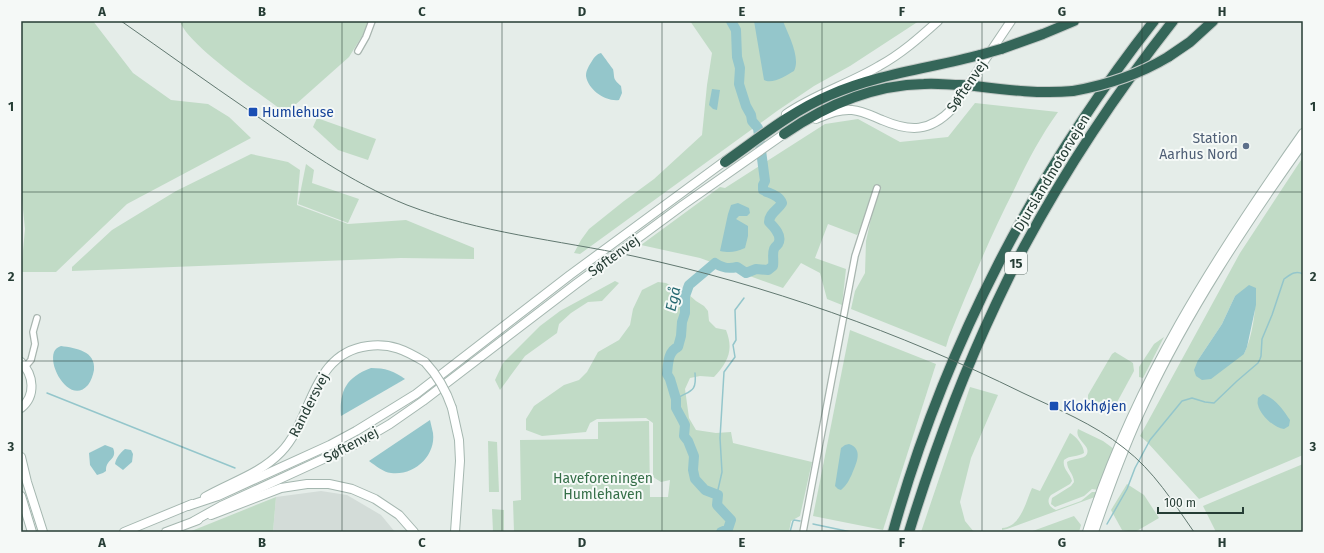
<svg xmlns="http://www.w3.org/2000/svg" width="1324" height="553" viewBox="0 0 1324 553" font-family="'Fira Sans',sans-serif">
	<rect width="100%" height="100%" fill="#e5ede9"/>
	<path fill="#d3dcd8" d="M321,491L347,495L381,515L395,532H273L276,497Z"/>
	<g fill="#c1dbc6" fill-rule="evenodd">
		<path d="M21,21H93L133,73L171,100L208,104L229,117L251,138L127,204L56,272H21L25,229L21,189Z"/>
		<path d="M180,21H368L364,33L349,57L286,113C264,97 186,44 180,21Z"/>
		<path d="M690,21H729V23L734,30V37L736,47V55L738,69L736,82L747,114L751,112L740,81L741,70L739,56L738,30L733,21H919L850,66L814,86L777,111L580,254L574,253L581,240L589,229L624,201L654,179L702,135L707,85L712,53Z"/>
		<path d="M975,103L1058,112C1040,137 1026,164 1013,192C989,239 969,288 949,337L946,347L851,309L855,291L865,273L866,241L874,205L857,235L828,224L815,258L846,269L842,305L827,299L820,273L801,263L783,288L700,258L641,245L720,187L725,188L825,124L858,119L900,142L948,137Z"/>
		<path d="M317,118L376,139L368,160L338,150L313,127Z"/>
		<path d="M251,154L288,162L300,170L297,205L348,224L406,220L474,248V259L401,258L72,271V267L112,230L176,191Z"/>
		<path d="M1303,157V455L1199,499L1147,442L1140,436L1240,253ZM1256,288C1256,308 1253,336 1244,354L1198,360L1222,324L1235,296Z"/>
		<path d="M306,164L314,170L312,183L359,199L348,223L298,204Z"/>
		<path d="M615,281L619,283L602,301L588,302L571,313L559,324L557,333L525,356L500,390L495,380L503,363L540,326L560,311Z"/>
		<path d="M658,282L666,283L688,294L696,301L704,306L708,311L709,321L716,328L726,330C734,350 728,362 714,377L700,376L690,378L685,389L689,418L696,430L716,433L731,432L733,443L812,462L800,516L791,521L789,532H514L513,501L521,500L520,440L598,439V422L649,421L650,497H668L670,480L661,482L653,477V423L646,418L597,419L590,423L586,432L542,436L526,430V419L534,406L564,385L579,380L587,372L598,352L619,340L630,325L633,309L642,290Z"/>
		<path d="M850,330L936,364L883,530L813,516Z"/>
		<path d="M1164,337L1143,378L1139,377V367L1154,344Z"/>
		<path d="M1115,352L1133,363L1134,371L1115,406H1103L1088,399V395L1112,354Z"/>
		<path d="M970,387L998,395L971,458L960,502L965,521L974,532H921Z"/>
		<path d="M1078,429L1103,441L1114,449L1098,490L1092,489L1084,496L1055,507L1051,504L1052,498L1071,486L1074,482C1074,474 1067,470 1067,462C1072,458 1084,460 1087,454C1091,445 1074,440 1078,429Z"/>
		<path d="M1070,433C1076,436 1084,446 1084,453C1078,457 1070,455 1064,460C1062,469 1070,473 1072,481L1070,484L1051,495C1046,501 1049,507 1056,510L1081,501L1092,492H1097L1095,497L1007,529L1002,530V528C1021,527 1026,501 1032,488L1040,491Z"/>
		<path d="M488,441L497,442L499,492H489Z"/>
		<path d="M1303,464V532H1216L1203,506Z"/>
		<path d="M1127,484L1144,495L1159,518L1135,532L1122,530L1111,510Z"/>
		<path d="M276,497L273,532H189Z"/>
		<path d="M492,509L504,510V532H493Z"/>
		<path d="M1074,516L1081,525L1079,532H1030Z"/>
	</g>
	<g fill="#94c6cb">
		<path d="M754,21H783C788,34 801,58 794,71C787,75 772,85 764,80Z"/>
		<path d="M601,53C602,54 612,68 613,69C615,78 612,78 621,86L622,93L619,100C606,102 588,90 586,76C586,70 589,66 592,61C594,57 597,54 601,53Z"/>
		<path d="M712,89L720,90L717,110L713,109L709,105Z"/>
		<path d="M738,203L749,208L750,213L747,216H739L736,219L748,226V236L745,248C736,252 730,253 720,251L728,214L731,205Z"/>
		<path d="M1249,285L1256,288V305L1247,347L1244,354L1211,379L1202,380L1196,376L1194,370L1198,360L1222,324L1235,296Z"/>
		<path d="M61,346C76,348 96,351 94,370C93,375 91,381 88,385C71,405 48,368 54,352C55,349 58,347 61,346Z"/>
		<path d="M371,368C385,368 394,371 405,379L341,416C339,390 347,377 371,368Z"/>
		<path d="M1263,394C1276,399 1283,410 1290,420L1289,426L1284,429C1274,428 1260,415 1258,405C1257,403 1258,400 1258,398Z"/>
		<path d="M430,420C431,424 432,429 433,433C436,456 414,476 391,473C383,472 376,466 369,461Z"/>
		<path d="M849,444C864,449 856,464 852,474C849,480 847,485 841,490L838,489L835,486L841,448L845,445Z"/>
		<path d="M105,445L113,448C118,460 105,459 106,471L103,473L97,475L90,465L89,453Z"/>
		<path d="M125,449L131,450L133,454L132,462L123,470L115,464C116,458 120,453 125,449Z"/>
	</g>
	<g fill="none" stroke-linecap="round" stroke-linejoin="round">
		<g stroke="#94c6cb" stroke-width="1.5">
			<path d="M47,393L235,468"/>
			<path d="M676,399C690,390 697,393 695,373"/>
			<path d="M717,494L722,472L720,438L724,372L735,357L733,345L736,340L735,310L744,298"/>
			<path d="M813,524L851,532"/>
			<path d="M1107,524L1127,489L1135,468L1150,440L1182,401L1192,398L1205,402L1214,403L1237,381L1258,363L1260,359L1261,356L1262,339L1272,315L1284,279C1290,275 1295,270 1303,274"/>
			<path d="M790,532L793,521L794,520L800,521"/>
		</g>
		<path stroke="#94c6cb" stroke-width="10" d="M721,532L728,529L731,520L717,505L718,495L705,490L695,479L693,470L694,456L688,441L684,436L685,425L683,421L676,408V399L670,379L667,374C668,364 668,351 678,347L681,336L682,322L685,313V296L689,285L715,263C722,268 728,269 737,267L746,273L756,269L768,270L773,266C774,260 772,254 774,249C776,245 775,248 778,244C783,236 774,227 769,222C769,213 778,210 782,203C779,195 770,194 763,190V185L765,181L758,128L752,121L751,115L746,106L739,84L740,68L737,57L736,30L731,21"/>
		<g stroke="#a8b5af" stroke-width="8">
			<g id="street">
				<path d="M358,51L366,37L372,21"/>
				<path d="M25,367L31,360L35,344L33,332L37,318"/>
				<path d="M803,532L855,256L877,188"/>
			</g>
		</g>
		<g stroke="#a5b7b0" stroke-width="10">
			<g id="secondary">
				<path d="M786,114C815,94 849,84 879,66C901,54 919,38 938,21"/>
				<path d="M816,119C828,114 839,109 852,110C863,111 872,116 882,120C910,132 930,132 952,109L1011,21"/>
				<path d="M21,362C34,375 36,396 21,408"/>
				<path d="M452,408L459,440L460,461L455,532"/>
				<path d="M21,457L27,482L43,532"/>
				<path d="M21,496L32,532"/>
				<path d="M205,497C231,482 260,474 281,452C313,419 311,353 368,346C391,343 405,350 425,362"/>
				<path d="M188,506L218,496L330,445L356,431L416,394L570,275L729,158"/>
				<path d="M211,515L281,488L307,484H329L352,489L375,499L399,515L414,532"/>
				<path d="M194,521L221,506L356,444L390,424L423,401L576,284L683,205L784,134L789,131"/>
				<path d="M124,532L192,504"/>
				<path d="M166,532L198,520"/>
				<path d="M1087,532C1134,384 1214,259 1303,133"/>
				<path d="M1094,532C1109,488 1125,444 1145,402C1188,311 1244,226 1303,143"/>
			</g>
		</g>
		<g stroke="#c2c9c6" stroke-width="12">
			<g id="highway">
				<path d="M1001,49L1043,34L1074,21"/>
				<path d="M1168,57L1190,42L1213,21"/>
				<path d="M975,86C1008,90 1040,94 1073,91"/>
				<path d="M784,134C826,105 873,85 924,84C937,83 949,85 961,85"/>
				<path d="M725,162C759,138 792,111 830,95C877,74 931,68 980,55"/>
				<path d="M893,532C944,348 1036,171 1154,21"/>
				<path d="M909,532C933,454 961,378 996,304C1005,285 1014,266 1024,247C1067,167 1117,92 1173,21"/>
			</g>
		</g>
		<use href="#street" stroke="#fff" stroke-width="5.5"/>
		<use href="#secondary" stroke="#fff" stroke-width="8"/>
		<use href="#highway" stroke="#356659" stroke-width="10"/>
		<path stroke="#617870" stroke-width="1" d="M121,21C164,51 207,82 251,112C301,147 350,182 407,205C480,233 557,240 633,256C767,285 899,332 1023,393C1057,409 1094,424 1124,448C1154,471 1173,502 1194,532"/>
		<g stroke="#a5b7b0" stroke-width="10" stroke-linecap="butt">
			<path id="secondary-bridge" d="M425,362C438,376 446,390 452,408"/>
		</g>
		<g stroke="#c2c9c6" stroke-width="12" stroke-linecap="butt">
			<g id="highway-bridge">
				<path d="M980,55L1001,49"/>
				<path d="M961,85L975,86"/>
				<path d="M1073,91C1107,85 1138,75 1168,57"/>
			</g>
		</g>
		<use href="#secondary-bridge" stroke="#fff" stroke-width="8"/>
		<use href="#highway-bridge" stroke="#356659" stroke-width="10"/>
	</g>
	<path fill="none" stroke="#263d35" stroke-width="1" stroke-opacity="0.55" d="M182,21V532M342,21V532M502,21V532M662,21V532M822,21V532M982,21V532M1142,21V532M21,192H1303M21,361H1303"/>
	<g fill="#1a4fb4" stroke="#f5f9f7" stroke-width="1.5">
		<rect x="248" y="107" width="10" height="10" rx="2"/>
		<rect x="1049" y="401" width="10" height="10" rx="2"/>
	</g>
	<circle fill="#5c6f8a" stroke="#f5f9f7" stroke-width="1.5" cx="1246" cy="146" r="4"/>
	<g text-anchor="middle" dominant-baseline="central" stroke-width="4" stroke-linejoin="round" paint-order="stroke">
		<rect fill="#f5f9f7" stroke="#64756f" stroke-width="1" x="1005" y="252" width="22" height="22" rx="3"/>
		<g font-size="13" font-weight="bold" fill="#263d35">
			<text x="1016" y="263">15</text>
		</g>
		<g font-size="14" fill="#263d35" stroke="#f5f9f7">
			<text transform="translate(967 86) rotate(-55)">Søftenvej</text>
			<text transform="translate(1052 173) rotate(-59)">Djurslandmotorvejen</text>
			<text transform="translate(614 256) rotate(-36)">Søftenvej</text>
			<text transform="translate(309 405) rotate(-63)">Randersvej</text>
			<text transform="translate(351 445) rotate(-28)">Søftenvej</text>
		</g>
		<g font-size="14" fill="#164399" stroke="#f5f9f7" text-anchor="start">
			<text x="262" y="112">Humlehuse</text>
			<text x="1063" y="406">Klokhøjen</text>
		</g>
		<g font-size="14" fill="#4e5e75" stroke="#f5f9f7" text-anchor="end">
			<text x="1238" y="138">Station<tspan x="1238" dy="16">Aarhus Nord</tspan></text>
		</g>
		<g font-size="14" fill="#356f48" stroke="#f5f9f7">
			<text x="603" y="478">Haveforeningen<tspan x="603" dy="16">Humlehaven</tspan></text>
		</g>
		<g font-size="15" font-style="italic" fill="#276a72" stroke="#f5f9f7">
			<text transform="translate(673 299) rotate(-78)">Egå</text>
		</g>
	</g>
	<rect width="1324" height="553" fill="none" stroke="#f5f9f7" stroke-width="44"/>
	<path d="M1158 507v6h85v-6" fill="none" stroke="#263d35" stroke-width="2"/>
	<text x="1164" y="507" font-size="12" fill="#263d35" stroke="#f5f9f7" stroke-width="3" paint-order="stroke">100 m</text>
	<rect x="22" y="22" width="1280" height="509" fill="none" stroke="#263d35" stroke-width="1.5"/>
	<g font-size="13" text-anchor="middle" font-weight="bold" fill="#263d35">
		<text x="102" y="16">A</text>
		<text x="262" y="16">B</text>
		<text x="422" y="16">C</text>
		<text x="582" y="16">D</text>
		<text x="742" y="16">E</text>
		<text x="902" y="16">F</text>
		<text x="1062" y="16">G</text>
		<text x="1222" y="16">H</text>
		<text x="11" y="111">1</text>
		<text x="1313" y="111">1</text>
		<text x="11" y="281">2</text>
		<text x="1313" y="281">2</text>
		<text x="11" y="451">3</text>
		<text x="1313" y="451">3</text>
		<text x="102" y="547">A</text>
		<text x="262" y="547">B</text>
		<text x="422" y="547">C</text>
		<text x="582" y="547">D</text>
		<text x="742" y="547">E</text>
		<text x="902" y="547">F</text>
		<text x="1062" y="547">G</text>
		<text x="1222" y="547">H</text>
	</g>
</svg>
